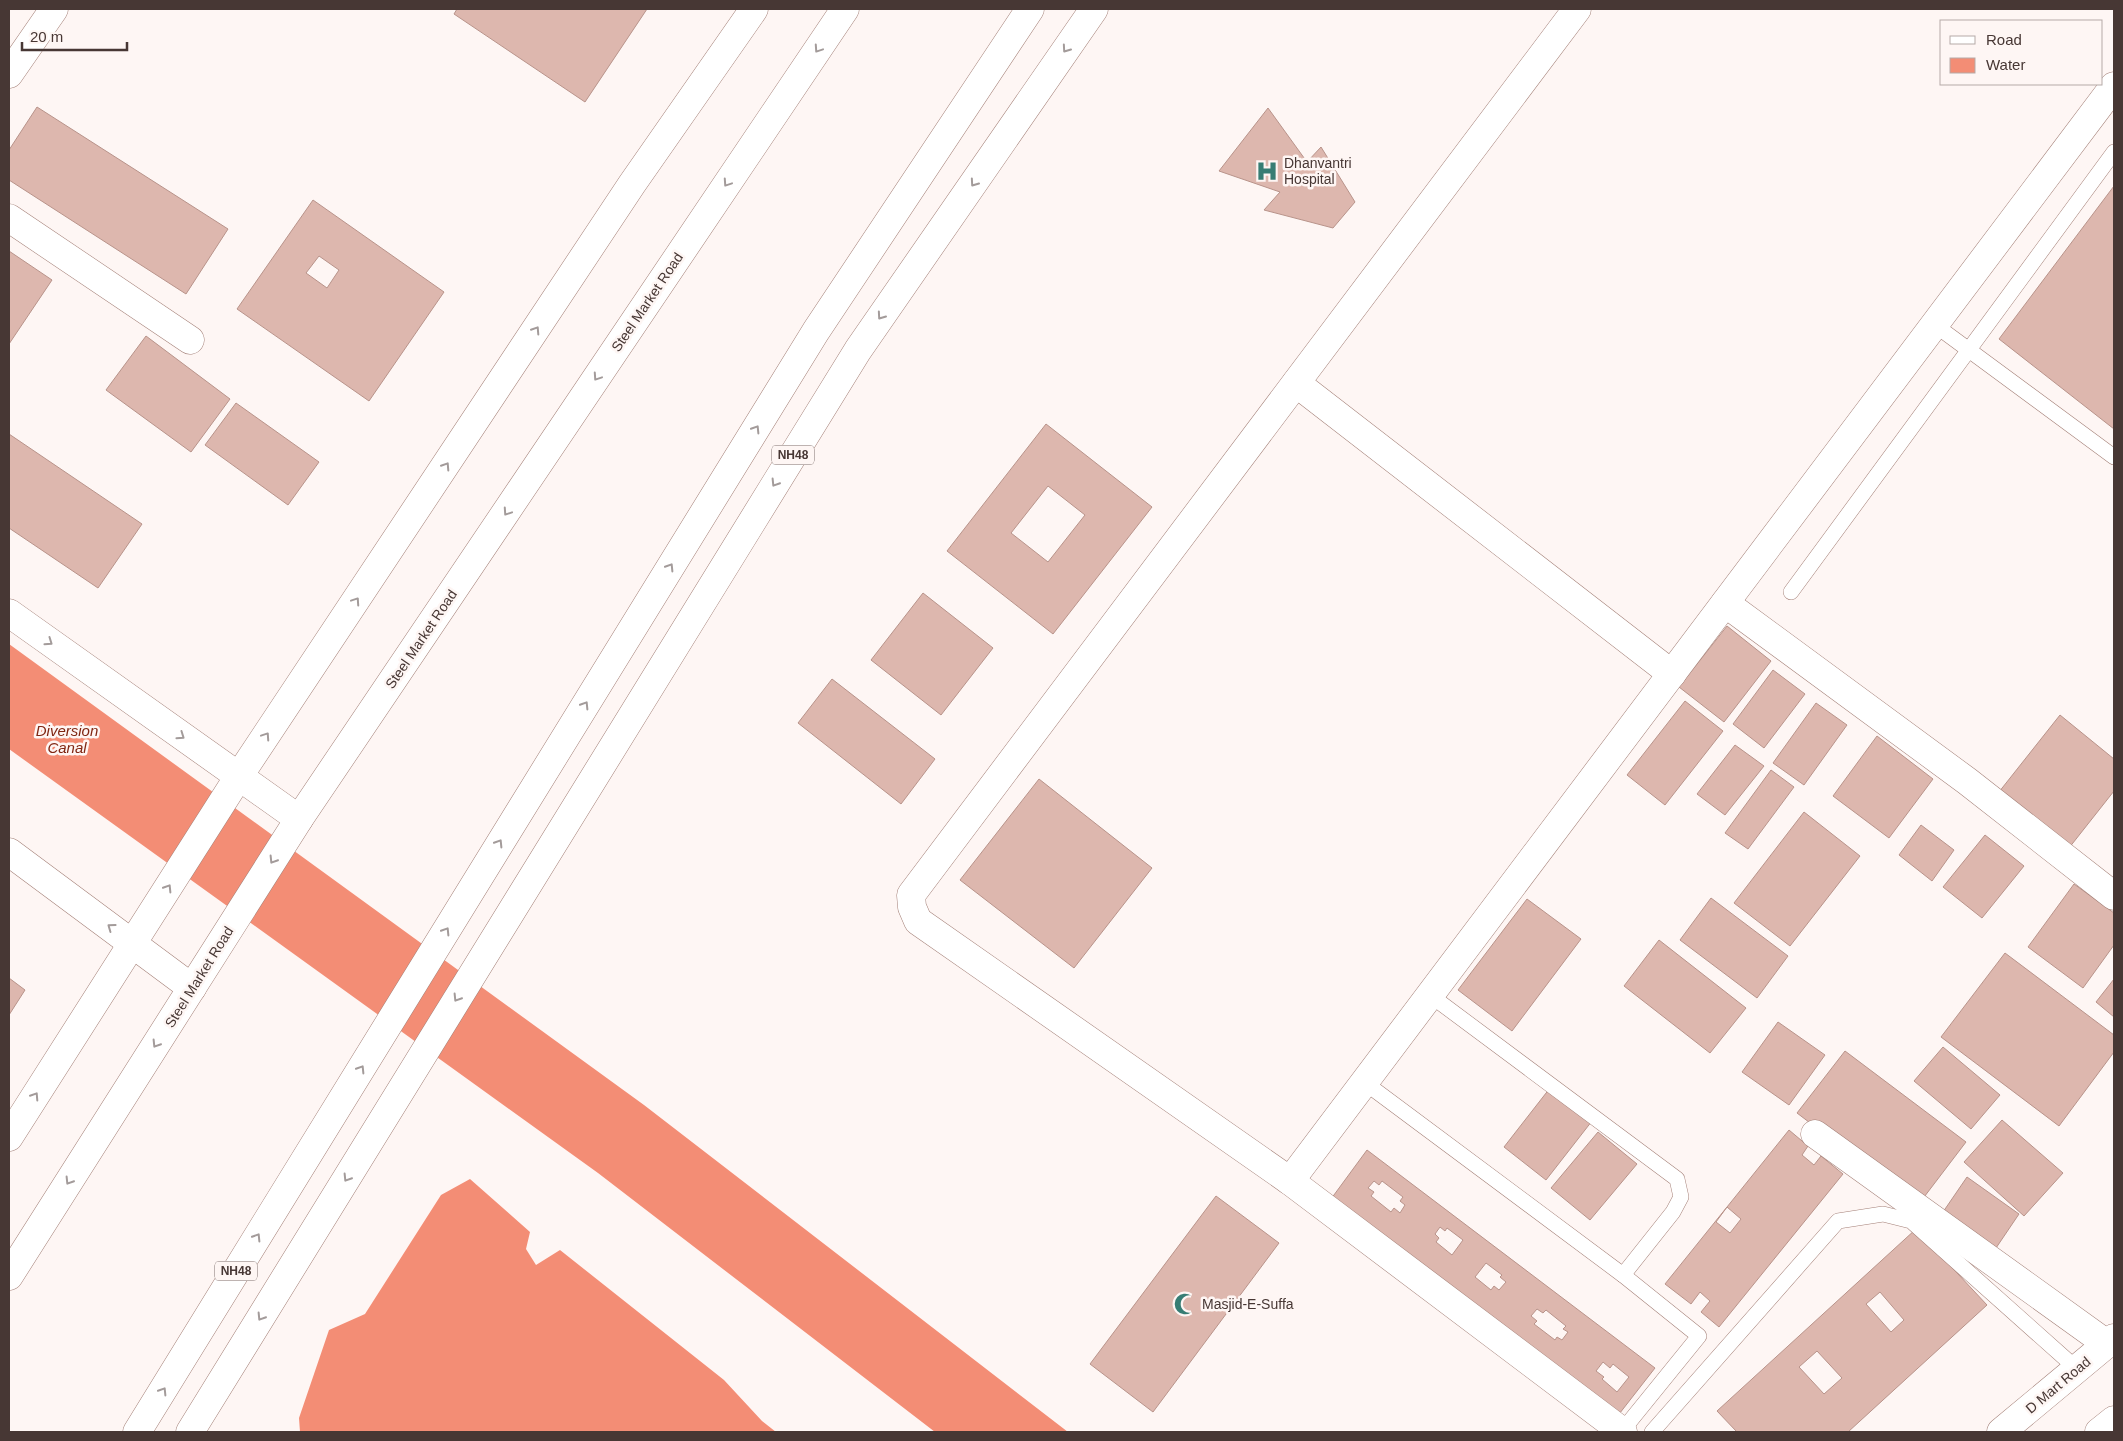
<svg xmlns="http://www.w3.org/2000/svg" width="2123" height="1441" viewBox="0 0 2123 1441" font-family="Helvetica,sans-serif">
	<rect width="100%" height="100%" fill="#fef6f4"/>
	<g fill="#f38d75">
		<path d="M9,644L644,1105L1068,1432H935L598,1173L9,749Z"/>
		<path d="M470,1179L530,1232L526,1249L536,1265L560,1250L724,1380L762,1421L776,1432H300L299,1418L329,1330L365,1314L441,1195Z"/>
	</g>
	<g fill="#ddb7ae" stroke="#b8938a" fill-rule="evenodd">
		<path d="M457,9H647L585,102L454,14Z"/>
		<path d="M37,107L228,229L186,294L9,180V150Z"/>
		<path d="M1268,108L1307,162L1321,147L1355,202L1333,228L1264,210L1280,192L1219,171Z"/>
		<path d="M2114,186V429L1999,339Z"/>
		<path d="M313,200L444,292L369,401L237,309ZM319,256L339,270L327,288L306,273Z"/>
		<path d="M9,251L52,280L9,344Z"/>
		<path d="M146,336L230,399L191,452L106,390Z"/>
		<path d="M236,403L319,462L288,505L205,445Z"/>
		<path d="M1046,424L1152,507L1053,634L947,551ZM1048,486L1085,515L1048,562L1011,533Z"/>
		<path d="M9,434L142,524L98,588L9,528Z"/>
		<path d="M923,593L993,648L941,715L871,660Z"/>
		<path d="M1727,626L1771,661L1724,722L1679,687Z"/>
		<path d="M1773,670L1805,694L1764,748L1733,724Z"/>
		<path d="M832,679L935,759L901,804L798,723Z"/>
		<path d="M1685,701L1723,731L1665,805L1627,775Z"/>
		<path d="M1816,703L1847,725L1804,785L1773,763Z"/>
		<path d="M2060,715L2114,759V791L2065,853L1995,797Z"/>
		<path d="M1877,736L1933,779L1889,838L1833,796Z"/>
		<path d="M1735,745L1764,766L1725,815L1697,794Z"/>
		<path d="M1771,770L1794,787L1748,849L1725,833Z"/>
		<path d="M1039,779L1152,868L1074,968L960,880Z"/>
		<path d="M1804,812L1860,856L1790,946L1734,903Z"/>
		<path d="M1921,825L1954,850L1932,881L1899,855Z"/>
		<path d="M1985,835L2024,866L1982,918L1943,887Z"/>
		<path d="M2074,884L2114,913V945L2083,988L2028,947Z"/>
		<path d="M1711,898L1788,956L1757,998L1680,940Z"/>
		<path d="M1527,899L1581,939L1512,1031L1458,990Z"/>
		<path d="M1659,940L1746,1008L1710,1053L1624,986Z"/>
		<path d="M2005,953L2114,1035V1052L2059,1126L1941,1037Z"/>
		<path d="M9,978L25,990L9,1015Z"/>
		<path d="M2114,979V1017L2096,1002Z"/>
		<path d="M1778,1022L1825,1055L1789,1105L1742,1072Z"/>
		<path d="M1943,1047L2000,1095L1971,1129L1914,1081Z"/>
		<path d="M1845,1051L1966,1142L1918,1205L1797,1113Z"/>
		<path d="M1550,1088L1592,1121L1546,1180L1504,1147Z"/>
		<path d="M2002,1120L2063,1173L2024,1216L1964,1162Z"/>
		<path d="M1789,1130L1808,1146L1802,1155L1814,1165L1821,1156L1843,1174L1719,1327L1701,1312L1710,1301L1700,1292L1691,1304L1665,1284ZM1727,1207L1741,1219L1730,1233L1716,1222Z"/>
		<path d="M1598,1132L1637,1164L1590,1220L1551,1188Z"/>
		<path d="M1367,1150L1655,1368L1616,1418L1331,1199ZM1374,1181L1379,1185L1382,1181L1403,1197L1400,1201L1405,1205L1400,1213L1394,1208L1391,1212L1371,1196L1374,1192L1368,1188ZM1440,1227L1445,1231L1447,1228L1463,1240L1452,1255L1436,1242L1439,1238L1435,1234ZM1486,1263L1502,1275L1500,1277L1506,1282L1499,1290L1494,1286L1491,1290L1475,1277ZM1537,1309L1543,1313L1546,1310L1566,1326L1563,1329L1568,1332L1562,1340L1557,1337L1555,1340L1534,1324L1537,1321L1531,1316ZM1603,1362L1610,1368L1613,1364L1629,1377L1617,1392L1602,1379L1604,1377L1596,1371Z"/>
		<path d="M1967,1177L2019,1214L1996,1248L1943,1212Z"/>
		<path d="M1216,1196L1279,1243L1153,1412L1090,1364Z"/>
		<path d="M1916,1229L1987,1305L1848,1432H1737L1717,1411ZM1880,1292L1904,1320L1891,1332L1866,1304ZM1817,1351L1842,1378L1824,1394L1799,1367Z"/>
	</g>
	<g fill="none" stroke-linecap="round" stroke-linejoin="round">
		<g stroke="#a48078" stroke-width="16">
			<g id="lane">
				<path d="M1935,325L2114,457"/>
				<path d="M1791,592L2114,152"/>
				<path d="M1430,995L1677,1179L1681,1197L1673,1212L1623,1275"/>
				<path d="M1364,1082L1623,1275L1699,1336L1622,1431"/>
				<path d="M1652,1432L1838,1221L1883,1214L1911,1221L2077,1369"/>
			</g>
		</g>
		<g stroke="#a48078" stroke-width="29">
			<g id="street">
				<path d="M9,218L190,340"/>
				<path d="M1296,383L1672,674"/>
				<path d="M1725,603L1967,781L2114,896"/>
				<path d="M1815,1134L2107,1344"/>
				<path d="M1290,1181L2114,86"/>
			</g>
		</g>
		<g stroke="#a48078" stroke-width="29">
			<g id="secondary">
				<path d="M1577,9L911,895L912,907L918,921L1290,1181L1623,1432"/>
				<path d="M9,74L54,9"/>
				<path d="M9,613L299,819"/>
				<path d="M9,852L192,988"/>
				<path d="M9,1137L239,776L632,184L754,9"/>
				<path d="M9,1276L299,819L845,9"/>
				<path d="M2001,1432L2114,1338"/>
				<path d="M2099,1432L2114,1420"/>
			</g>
		</g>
		<g stroke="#a48078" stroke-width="29">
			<g id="highway">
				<path d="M137,1432L816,331L1030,9"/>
				<path d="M190,1432L858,350L1094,9"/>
			</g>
		</g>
		<use href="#lane" stroke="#fff" stroke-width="15"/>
		<use href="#street" stroke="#fff" stroke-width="28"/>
		<use href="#secondary" stroke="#fff" stroke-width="28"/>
		<use href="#highway" stroke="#fff" stroke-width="28"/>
	</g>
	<defs><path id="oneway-chevron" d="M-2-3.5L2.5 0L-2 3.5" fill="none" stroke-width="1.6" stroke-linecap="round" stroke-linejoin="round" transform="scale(1.25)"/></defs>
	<g stroke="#a39b9a">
		<use href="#oneway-chevron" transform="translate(818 49) rotate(124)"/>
		<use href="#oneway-chevron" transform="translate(1066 49) rotate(125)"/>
		<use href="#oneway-chevron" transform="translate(727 183) rotate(124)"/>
		<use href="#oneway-chevron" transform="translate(974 183) rotate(125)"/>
		<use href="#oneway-chevron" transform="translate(881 316) rotate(125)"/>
		<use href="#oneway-chevron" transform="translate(536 330) rotate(-57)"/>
		<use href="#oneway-chevron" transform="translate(597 377) rotate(124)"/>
		<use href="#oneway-chevron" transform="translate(756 429) rotate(-58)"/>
		<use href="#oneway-chevron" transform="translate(446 466) rotate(-57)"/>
		<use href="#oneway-chevron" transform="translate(775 483) rotate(122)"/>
		<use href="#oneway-chevron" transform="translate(507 512) rotate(124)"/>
		<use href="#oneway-chevron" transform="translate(670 567) rotate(-58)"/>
		<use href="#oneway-chevron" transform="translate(356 601) rotate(-56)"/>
		<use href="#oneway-chevron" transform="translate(49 642) rotate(35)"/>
		<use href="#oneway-chevron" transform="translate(585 705) rotate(-58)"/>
		<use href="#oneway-chevron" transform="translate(181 736) rotate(35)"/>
		<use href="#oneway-chevron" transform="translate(266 736) rotate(-56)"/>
		<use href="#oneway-chevron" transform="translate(499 843) rotate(-58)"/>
		<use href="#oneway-chevron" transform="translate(273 860) rotate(122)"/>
		<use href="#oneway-chevron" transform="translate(168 888) rotate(-58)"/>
		<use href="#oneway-chevron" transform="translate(111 927) rotate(-144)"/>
		<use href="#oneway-chevron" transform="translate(446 931) rotate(-58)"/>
		<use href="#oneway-chevron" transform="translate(457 998) rotate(122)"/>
		<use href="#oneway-chevron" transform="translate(156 1044) rotate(122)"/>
		<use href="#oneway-chevron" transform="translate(361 1069) rotate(-58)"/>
		<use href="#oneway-chevron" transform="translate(35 1096) rotate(-57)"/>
		<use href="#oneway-chevron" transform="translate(347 1178) rotate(122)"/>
		<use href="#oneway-chevron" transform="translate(69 1181) rotate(122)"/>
		<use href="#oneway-chevron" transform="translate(257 1237) rotate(-58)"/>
		<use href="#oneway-chevron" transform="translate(261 1317) rotate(122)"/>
		<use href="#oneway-chevron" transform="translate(163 1391) rotate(-58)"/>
	</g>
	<defs>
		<g id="hospital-bare" transform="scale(1.725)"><path d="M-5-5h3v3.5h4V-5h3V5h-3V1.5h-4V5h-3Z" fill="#377d74" stroke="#fef6f4" stroke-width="2.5" paint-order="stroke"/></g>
		<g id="mosque-bare" transform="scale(1.725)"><path d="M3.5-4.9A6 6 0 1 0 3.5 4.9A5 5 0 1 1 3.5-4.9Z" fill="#377d74" stroke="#fef6f4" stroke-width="2.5" paint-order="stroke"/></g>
	</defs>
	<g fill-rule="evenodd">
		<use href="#hospital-bare" x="1267" y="171"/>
		<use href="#mosque-bare" x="1185" y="1304"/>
	</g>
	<g text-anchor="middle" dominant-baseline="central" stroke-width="5" stroke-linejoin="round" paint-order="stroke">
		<g fill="#fef6f4" stroke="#7e706e" stroke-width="1">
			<rect x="772" y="445.5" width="42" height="19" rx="4"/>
			<rect x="215" y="1261.5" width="42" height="19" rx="4"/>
		</g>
		<g font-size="12" font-weight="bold" fill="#473734">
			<text x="793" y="455">NH48</text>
			<text x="236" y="1271">NH48</text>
		</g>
		<g font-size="14" fill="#473734" stroke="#fef6f4" text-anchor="start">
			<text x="1284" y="163">Dhanvantri<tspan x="1284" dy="16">Hospital</tspan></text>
			<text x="1202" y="1304">Masjid-E-Suffa</text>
		</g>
		<g font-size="14" fill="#473734" stroke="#fef6f4">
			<text transform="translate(647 302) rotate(-56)">Steel Market Road</text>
			<text transform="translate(421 639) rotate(-56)">Steel Market Road</text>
			<text transform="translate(199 977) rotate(-58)">Steel Market Road</text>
			<text transform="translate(2058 1385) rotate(-40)">D Mart Road</text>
		</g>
		<g font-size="15" font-style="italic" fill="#812713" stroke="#fef6f4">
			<text x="67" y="730">Diversion<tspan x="67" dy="17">Canal</tspan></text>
		</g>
	</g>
	<rect width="2123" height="1441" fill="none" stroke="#473734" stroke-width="20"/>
	<rect x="1940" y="20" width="162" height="65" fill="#fef6f4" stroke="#b5aaa7"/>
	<rect x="1950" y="36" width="25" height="8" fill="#ffffff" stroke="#b5aaa7"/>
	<text x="1986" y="45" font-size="15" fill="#473734">Road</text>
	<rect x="1950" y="58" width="25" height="15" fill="#f38d75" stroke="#b5aaa7"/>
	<text x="1986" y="70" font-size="15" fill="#473734">Water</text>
	<path d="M22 42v8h105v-8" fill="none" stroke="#473734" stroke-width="2.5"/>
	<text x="30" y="42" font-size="15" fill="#473734" stroke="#fef6f4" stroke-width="4" paint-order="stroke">20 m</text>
</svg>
